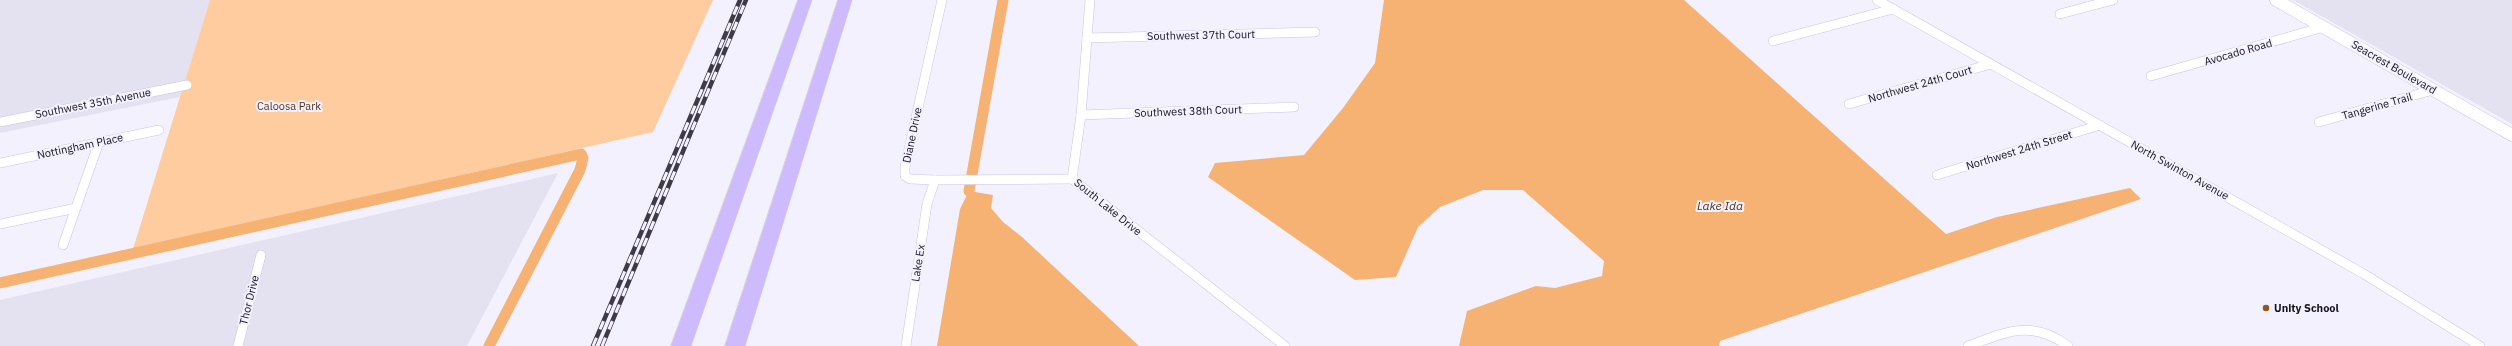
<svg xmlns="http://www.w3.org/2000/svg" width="2512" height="346" viewBox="0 0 2512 346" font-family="'IBM Plex Sans',sans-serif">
	<rect width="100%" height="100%" fill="#f4f1fe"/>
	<g fill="#e4e1f1">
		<path d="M0,0H210L180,97L0,133Z"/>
		<path d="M2293,0H2512V124Z"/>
		<path d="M558,173L467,346H0V300Z"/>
	</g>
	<path fill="#fecc9e" d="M210,0H713L653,132L133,249Z"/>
	<g fill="#f6b273">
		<path d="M1384,0H1684L1946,234L1997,217L2130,188L2141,199L1720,341L1719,346H1459L1467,311L1536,286L1555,288L1602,276L1604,261L1523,190H1483L1440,207L1418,227L1396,277L1355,280L1208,177L1215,163L1304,155L1343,108L1375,63Z"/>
		<path d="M969,191L993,195L991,208L1003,222L1022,237L1139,346H937L960,209Z"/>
	</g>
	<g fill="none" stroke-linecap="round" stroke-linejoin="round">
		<g stroke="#f6b273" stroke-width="11">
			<path d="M969,191L1003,0"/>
			<path d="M0,283L581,154L583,158L580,170L489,346"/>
		</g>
		<g stroke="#cbc3e3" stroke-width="10">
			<g id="minor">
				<path d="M942,0L905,167V176L910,179L935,180L1072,179"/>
				<path d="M1090,0L1081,115L1072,179L1285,346"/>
				<path d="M1877,0L2364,274L2480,346"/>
				<path d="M2060,14L2113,0"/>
				<path d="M1087,38L1315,32"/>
				<path d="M1773,41L1893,9"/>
				<path d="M2151,76L2324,27"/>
				<path d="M1849,104L1991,64"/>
				<path d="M1081,115L1294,107"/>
				<path d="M0,122L187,85"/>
				<path d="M2319,122L2433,90"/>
				<path d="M0,163L159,130"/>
				<path d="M1937,175L2100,125"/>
				<path d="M0,224L76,208"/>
				<path d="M63,245L99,142"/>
				<path d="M238,346L261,255"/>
				<path d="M906,346L927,204L935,180"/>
				<path d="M1968,346C2007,332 2031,319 2068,346"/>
			</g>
		</g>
		<g stroke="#cbc3e3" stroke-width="13">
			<path id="tertiary" d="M2276,0L2512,135"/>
		</g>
		<g stroke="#d5d4d6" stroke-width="1">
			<g id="motorway">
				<path d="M798,0H812L691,346H671Z"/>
				<path d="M838,0H852L745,346H725Z"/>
			</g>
		</g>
		<use href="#minor" stroke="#fff" stroke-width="9"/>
		<use href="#tertiary" stroke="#fff" stroke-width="12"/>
		<use href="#motorway" fill="#cdbbfd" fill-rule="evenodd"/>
		<g stroke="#3e3b46" stroke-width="4.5">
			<g id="rail">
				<path d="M593,346L740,0"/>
				<path d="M602,346L746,0"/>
			</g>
		</g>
		<use href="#rail" stroke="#f4f1fe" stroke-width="3" stroke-dasharray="9" stroke-linecap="butt"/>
	</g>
	<circle fill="#925815" stroke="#f4f1fe" stroke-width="1.5" cx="2266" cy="308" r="4"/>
	<g text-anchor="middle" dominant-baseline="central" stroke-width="4" stroke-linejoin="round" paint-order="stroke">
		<g font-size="11" fill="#15121d" stroke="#f4f1fe">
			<text transform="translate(1201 35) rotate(-1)">Southwest 37th Court</text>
			<text transform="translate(2238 52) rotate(-16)">Avocado Road</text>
			<text transform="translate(2394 67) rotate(30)">Seacrest Boulevard</text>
			<text transform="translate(1920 84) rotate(-16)">Northwest 24th Court</text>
			<text transform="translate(93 103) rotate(-11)">Southwest 35th Avenue</text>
			<text transform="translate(2377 106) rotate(-16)">Tangerine Trail</text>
			<text transform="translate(1188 111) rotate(-2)">Southwest 38th Court</text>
			<text transform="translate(912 135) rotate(-78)">Diane Drive</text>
			<text transform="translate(80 146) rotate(-12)">Nottingham Place</text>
			<text transform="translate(2019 150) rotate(-17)">Northwest 24th Street</text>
			<text transform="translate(2180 170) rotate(29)">North Swinton Avenue</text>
			<text transform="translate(1108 207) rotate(39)">South Lake Drive</text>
			<text transform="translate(918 263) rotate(-81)">Lake Ex</text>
			<text transform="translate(249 300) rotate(-76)">Thor Drive</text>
		</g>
		<g font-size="11" fill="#4e3217" stroke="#f4f1fe">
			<text x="289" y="106">Caloosa Park</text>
		</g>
		<g font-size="11" font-weight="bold" fill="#15121d" stroke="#f4f1fe" text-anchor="start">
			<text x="2274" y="308">Unity School</text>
		</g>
		<g font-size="12" font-style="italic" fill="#4e3318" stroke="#f4f1fe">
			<text x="1720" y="205">Lake Ida</text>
		</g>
	</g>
</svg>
